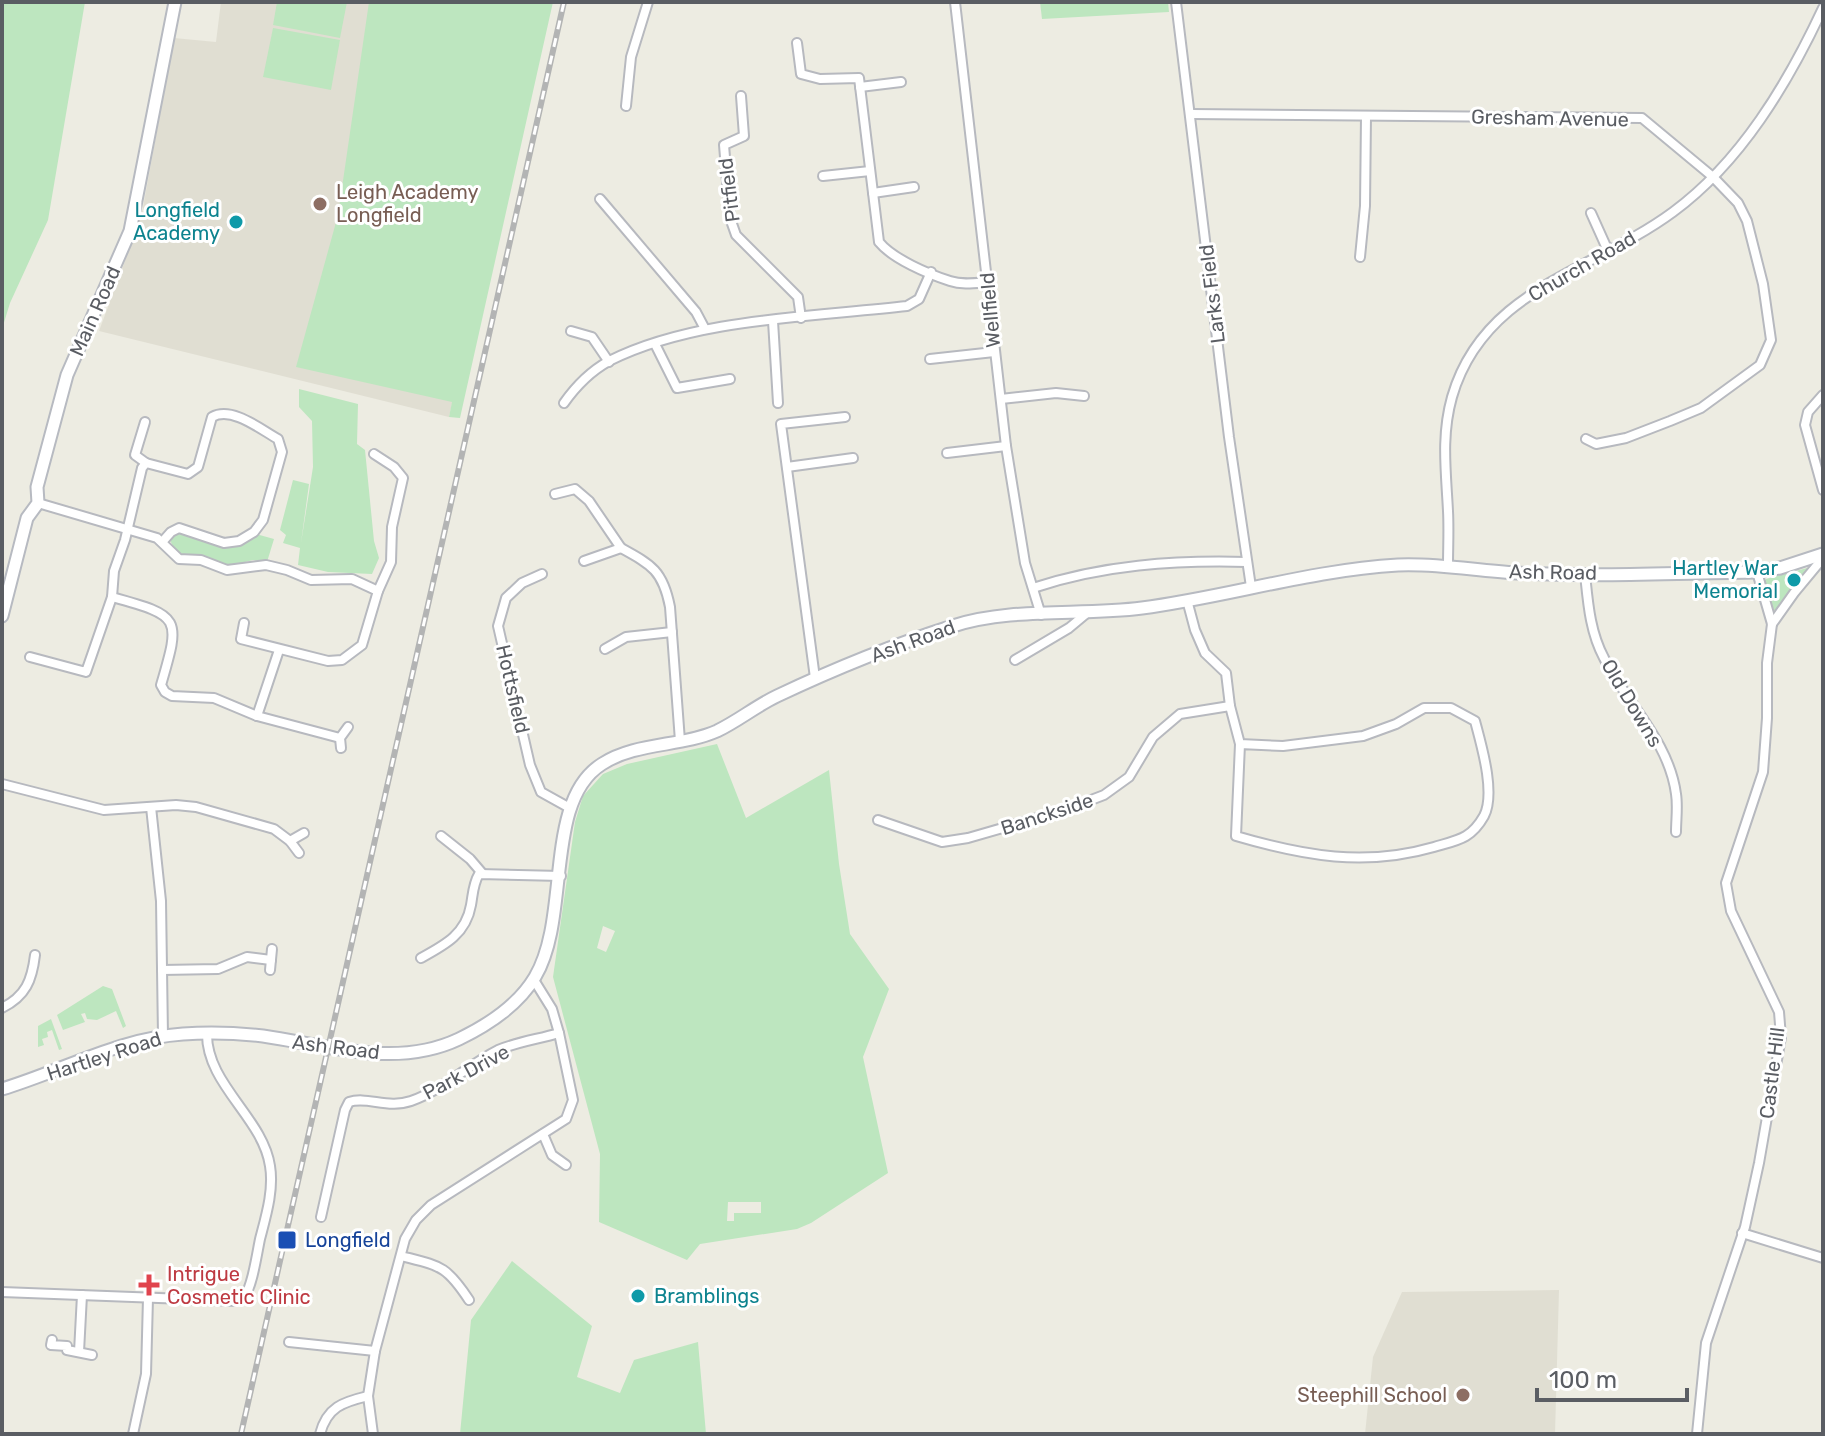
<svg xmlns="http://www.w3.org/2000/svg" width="1825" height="1436" viewBox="0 0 1825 1436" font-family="Rubik,sans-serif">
	<rect width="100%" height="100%" fill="#edece2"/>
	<g fill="#e0ded2">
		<path d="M221,2H542L449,417L99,331L141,218L174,38L216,42Z"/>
		<path d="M1559,1290L1555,1434H1365L1373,1357L1402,1292Z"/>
	</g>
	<g fill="#bde6bf" fill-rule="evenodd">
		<path d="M2,2H85L48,220L10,303L2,329Z"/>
		<path d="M277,2H347L340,38L273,25Z"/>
		<path d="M369,2H553L460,418L449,417L452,402L296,367L338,215Z"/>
		<path d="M1040,2H1168L1169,12L1042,19Z"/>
		<path d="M273,28L340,40L331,90L263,77Z"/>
		<path d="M299,389L358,404L357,444L365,450L374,541L379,558L372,574L328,572L298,565L300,548L283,543L286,535L280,530L293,480L309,484L301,543L313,467L312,421L299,407Z"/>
		<path d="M179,531C216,537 216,559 256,534L274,539L267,562L253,560L229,566L205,557L176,553L170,540L172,535Z"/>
		<path d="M1811,567L1792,589L1778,610H1774L1764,581L1766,579Z"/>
		<path d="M717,744L746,818L829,770L839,864L850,934L889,989L863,1057L888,1173L811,1223L797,1229L700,1244L687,1260L599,1222L600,1154L553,977L575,822L583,796L603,774L627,764ZM603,926L615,931L606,952L597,948ZM728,1202H761V1213H734V1221H727Z"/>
		<path d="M103,986L112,989L126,1026L123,1028L116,1011L97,1020L87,1019L85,1013L81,1014L85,1022L63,1030L57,1015Z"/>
		<path d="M51,1019L62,1049L59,1050L52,1030L47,1032L48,1037L42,1039L44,1045L38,1047V1026Z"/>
		<path d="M512,1261L592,1326L577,1377L620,1393L634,1360L698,1342L706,1434H460L471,1320Z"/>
	</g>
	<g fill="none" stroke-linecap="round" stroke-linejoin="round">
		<g stroke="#b7b9bf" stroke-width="12">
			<g id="street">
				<path d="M955,2L1006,446L1025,563L1041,615"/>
				<path d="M1176,2L1229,437L1251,587"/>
				<path d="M797,43L801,74L820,79L859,78L879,242C893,259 928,274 950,281C962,285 975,283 988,282"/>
				<path d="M860,87L901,82"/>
				<path d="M741,96L744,136L724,145L730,218L736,235L798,297L801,318"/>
				<path d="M626,106L631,57L648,2"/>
				<path d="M1191,114L1642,118L1713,177L1738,203L1747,221L1763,284L1771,340L1760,365L1701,408L1670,421L1626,438L1596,444L1586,439"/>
				<path d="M823,176L870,171"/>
				<path d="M873,193L914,187"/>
				<path d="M600,199L696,312L705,329"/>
				<path d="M1591,213L1609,253"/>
				<path d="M1360,257L1365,206L1366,116"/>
				<path d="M773,321L778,403"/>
				<path d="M571,331L592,337L609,362"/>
				<path d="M655,344L677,388L730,379"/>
				<path d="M930,359L994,352"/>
				<path d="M1823,395L1808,412L1805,425L1823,490"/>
				<path d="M1001,399L1056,393L1084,396"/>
				<path d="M564,403C576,386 591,371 609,361C694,318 813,317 907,306L919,299L931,272"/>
				<path d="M145,422L135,455L146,463"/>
				<path d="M947,453L1006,446"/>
				<path d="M787,467L853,458"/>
				<path d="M555,494L575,489L589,501L621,548"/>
				<path d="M38,503L157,538L179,559L201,560L227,570L266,565L287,570L311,580L352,579L378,591"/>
				<path d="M584,561L621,548C652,565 663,571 670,607L680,741"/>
				<path d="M1448,566C1448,548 1449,529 1448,511C1446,471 1441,436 1452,397C1483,289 1593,271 1673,212C1741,162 1788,83 1823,8"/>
				<path d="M542,574L522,583L506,598L498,626L530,765L541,792L568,807"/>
				<path d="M1585,574C1588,603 1590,632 1604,658C1627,704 1669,741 1676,794C1678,806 1676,820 1676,832"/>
				<path d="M1033,588C1102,565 1174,560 1247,562"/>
				<path d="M112,597C181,616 181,617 161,685L165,692L172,696L214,698L257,716L340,738"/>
				<path d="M1187,600L1195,630L1205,653L1226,673L1230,706L1240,744L1236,836C1304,856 1365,867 1434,847C1458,840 1471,839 1484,816C1496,793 1481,744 1475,721L1451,708H1424L1396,724L1363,736L1283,746L1240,744"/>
				<path d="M244,623L241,639L328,661L342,660L362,645L378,591L391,562L392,527L403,478L394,467L374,454"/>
				<path d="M1772,624L1794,593L1823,558"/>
				<path d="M605,649L626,637L672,632"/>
				<path d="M30,657L86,672L112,597L114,571L125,540L142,468L146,463L188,474L198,467L212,417C232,406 260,429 278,439L282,452L263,520L254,532L239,541L224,543L179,528L171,532L163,541"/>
				<path d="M1015,660L1069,628L1087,613"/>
				<path d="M815,678L781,424L845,417"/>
				<path d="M257,716L279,650"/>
				<path d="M341,748L340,738L348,727"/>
				<path d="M2,784L104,810L176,805L196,807L274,829L290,841L299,853"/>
				<path d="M151,807L161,901L163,1036"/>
				<path d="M878,820L942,842L968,838L1065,810L1104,795L1129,777L1153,737L1180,714L1230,706"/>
				<path d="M441,836L470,859L482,873"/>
				<path d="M290,841L304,833"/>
				<path d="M421,958C445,945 466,934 471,905C473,894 473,884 479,874L561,876"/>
				<path d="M162,970L218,969L247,957L271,960"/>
				<path d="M270,970L272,949"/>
				<path d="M2,1008C26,996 32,980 35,955"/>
				<path d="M543,1134L552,1155L566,1165"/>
				<path d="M321,1217L345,1110L349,1102C367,1096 388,1109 411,1101C443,1090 468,1065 498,1050C517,1042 539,1039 559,1033"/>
				<path d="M1742,1233L1823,1258"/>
				<path d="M401,1256C440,1266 446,1265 469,1300"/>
				<path d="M2,1292L237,1301L244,1299C253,1282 256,1259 260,1239C266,1216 274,1190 270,1166C263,1118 206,1084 207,1033"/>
				<path d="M52,1340L51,1345L67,1346V1350L92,1355"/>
				<path d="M289,1342L375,1351"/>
				<path d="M79,1352L82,1295"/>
				<path d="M133,1434L146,1374L148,1298"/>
				<path d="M320,1434C327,1407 343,1402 368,1396"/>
				<path d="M373,1434L368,1396L375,1351L405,1239L416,1220L431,1205L566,1119L573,1100L559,1033L552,1009L534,980"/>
				<path d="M1697,1434L1706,1343L1745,1227L1759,1163L1781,1037L1779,1012L1731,911L1726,883L1763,772L1767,718V663L1772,624L1757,572"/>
			</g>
		</g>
		<g stroke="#b7bac1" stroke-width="15">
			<g id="secondary">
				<path d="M2,616L27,518L38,503L37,487L67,375L130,231L175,2"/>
				<path d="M2,1089C62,1071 120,1038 183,1034C209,1032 237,1033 263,1036C327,1045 396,1069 459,1039C488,1025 519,1004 535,977C571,917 543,801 602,764C636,742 681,747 717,731C738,721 756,706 777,696C834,669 893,645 953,626C1011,607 1081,616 1142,608C1227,597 1311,570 1398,565C1438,563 1477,571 1517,573C1597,577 1677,573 1757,572L1780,568L1823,554"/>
			</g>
		</g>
		<use href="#street" stroke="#fff" stroke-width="8"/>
		<use href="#secondary" stroke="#fff" stroke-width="11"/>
		<g stroke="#b3b4b4" stroke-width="6">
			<path id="rail" d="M241,1434L564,2"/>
		</g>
		<use href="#rail" stroke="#fff" stroke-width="3" stroke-dasharray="9" stroke-linecap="butt"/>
	</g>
	<g fill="#8d6e63" stroke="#fff" stroke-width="3">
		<circle cx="320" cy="204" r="8"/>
		<circle cx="1463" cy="1395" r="8"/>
	</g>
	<g fill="#0f9aa8" stroke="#fff" stroke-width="3">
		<circle cx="236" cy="222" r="8"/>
		<circle cx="1794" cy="580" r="8"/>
		<circle cx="638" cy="1296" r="8"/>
	</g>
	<rect fill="#1a4fb4" stroke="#fff" stroke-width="3" x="277" y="1230" width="20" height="20" rx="4"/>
	<path fill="#e0444e" stroke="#fff" stroke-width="3" d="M145 1273h8v8h8v8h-8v8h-8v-8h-8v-8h8z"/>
	<g text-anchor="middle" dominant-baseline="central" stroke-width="6" stroke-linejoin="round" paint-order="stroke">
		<g font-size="20" fill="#5a5d63" stroke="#fff">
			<text transform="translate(1550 118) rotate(1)">Gresham Avenue</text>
			<text transform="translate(729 190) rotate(-97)">Pitfield</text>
			<text transform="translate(1582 266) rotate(-30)">Church Road</text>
			<text transform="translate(1212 294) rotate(-97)">Larks Field</text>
			<text transform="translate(990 310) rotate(-95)">Wellfield</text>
			<text transform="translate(95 311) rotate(-66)">Main Road</text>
			<text transform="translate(1553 572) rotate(1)">Ash Road</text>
			<text transform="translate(913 641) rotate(-20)">Ash Road</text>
			<text transform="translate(513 689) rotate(77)">Hottsfield</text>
			<text transform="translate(1632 703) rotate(59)">Old Downs</text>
			<text transform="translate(1047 814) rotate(-18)">Banckside</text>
			<text transform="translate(336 1047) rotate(7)">Ash Road</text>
			<text transform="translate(104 1056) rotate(-18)">Hartley Road</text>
			<text transform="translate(466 1072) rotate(-28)">Park Drive</text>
			<text transform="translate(1772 1073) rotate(-83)">Castle Hill</text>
		</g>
		<g font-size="20" fill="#785e54" stroke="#fff" text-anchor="start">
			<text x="336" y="192">Leigh Academy<tspan x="336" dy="23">Longfield</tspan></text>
			<text x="1447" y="1395" text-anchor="end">Steephill School</text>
		</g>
		<g font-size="20" fill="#0d838f" stroke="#fff" text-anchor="end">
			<text x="220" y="210">Longfield<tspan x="220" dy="23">Academy</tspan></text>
			<text x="1778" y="568">Hartley War<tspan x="1778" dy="23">Memorial</tspan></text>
			<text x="654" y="1296" text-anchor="start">Bramblings</text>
		</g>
		<g font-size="20" fill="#164399" stroke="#fff" text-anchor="start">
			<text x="305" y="1240">Longfield</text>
		</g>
		<g font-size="20" fill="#be3a42" stroke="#fff" text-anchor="start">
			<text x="167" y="1274">Intrigue<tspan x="167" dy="23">Cosmetic Clinic</tspan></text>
		</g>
	</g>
	<rect width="1825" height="1436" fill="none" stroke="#5a5d63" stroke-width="8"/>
	<path d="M1537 1388v12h150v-12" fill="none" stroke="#5a5d63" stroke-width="4"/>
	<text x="1549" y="1388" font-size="24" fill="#5a5d63" stroke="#ffffff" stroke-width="6" paint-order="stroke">100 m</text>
</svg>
